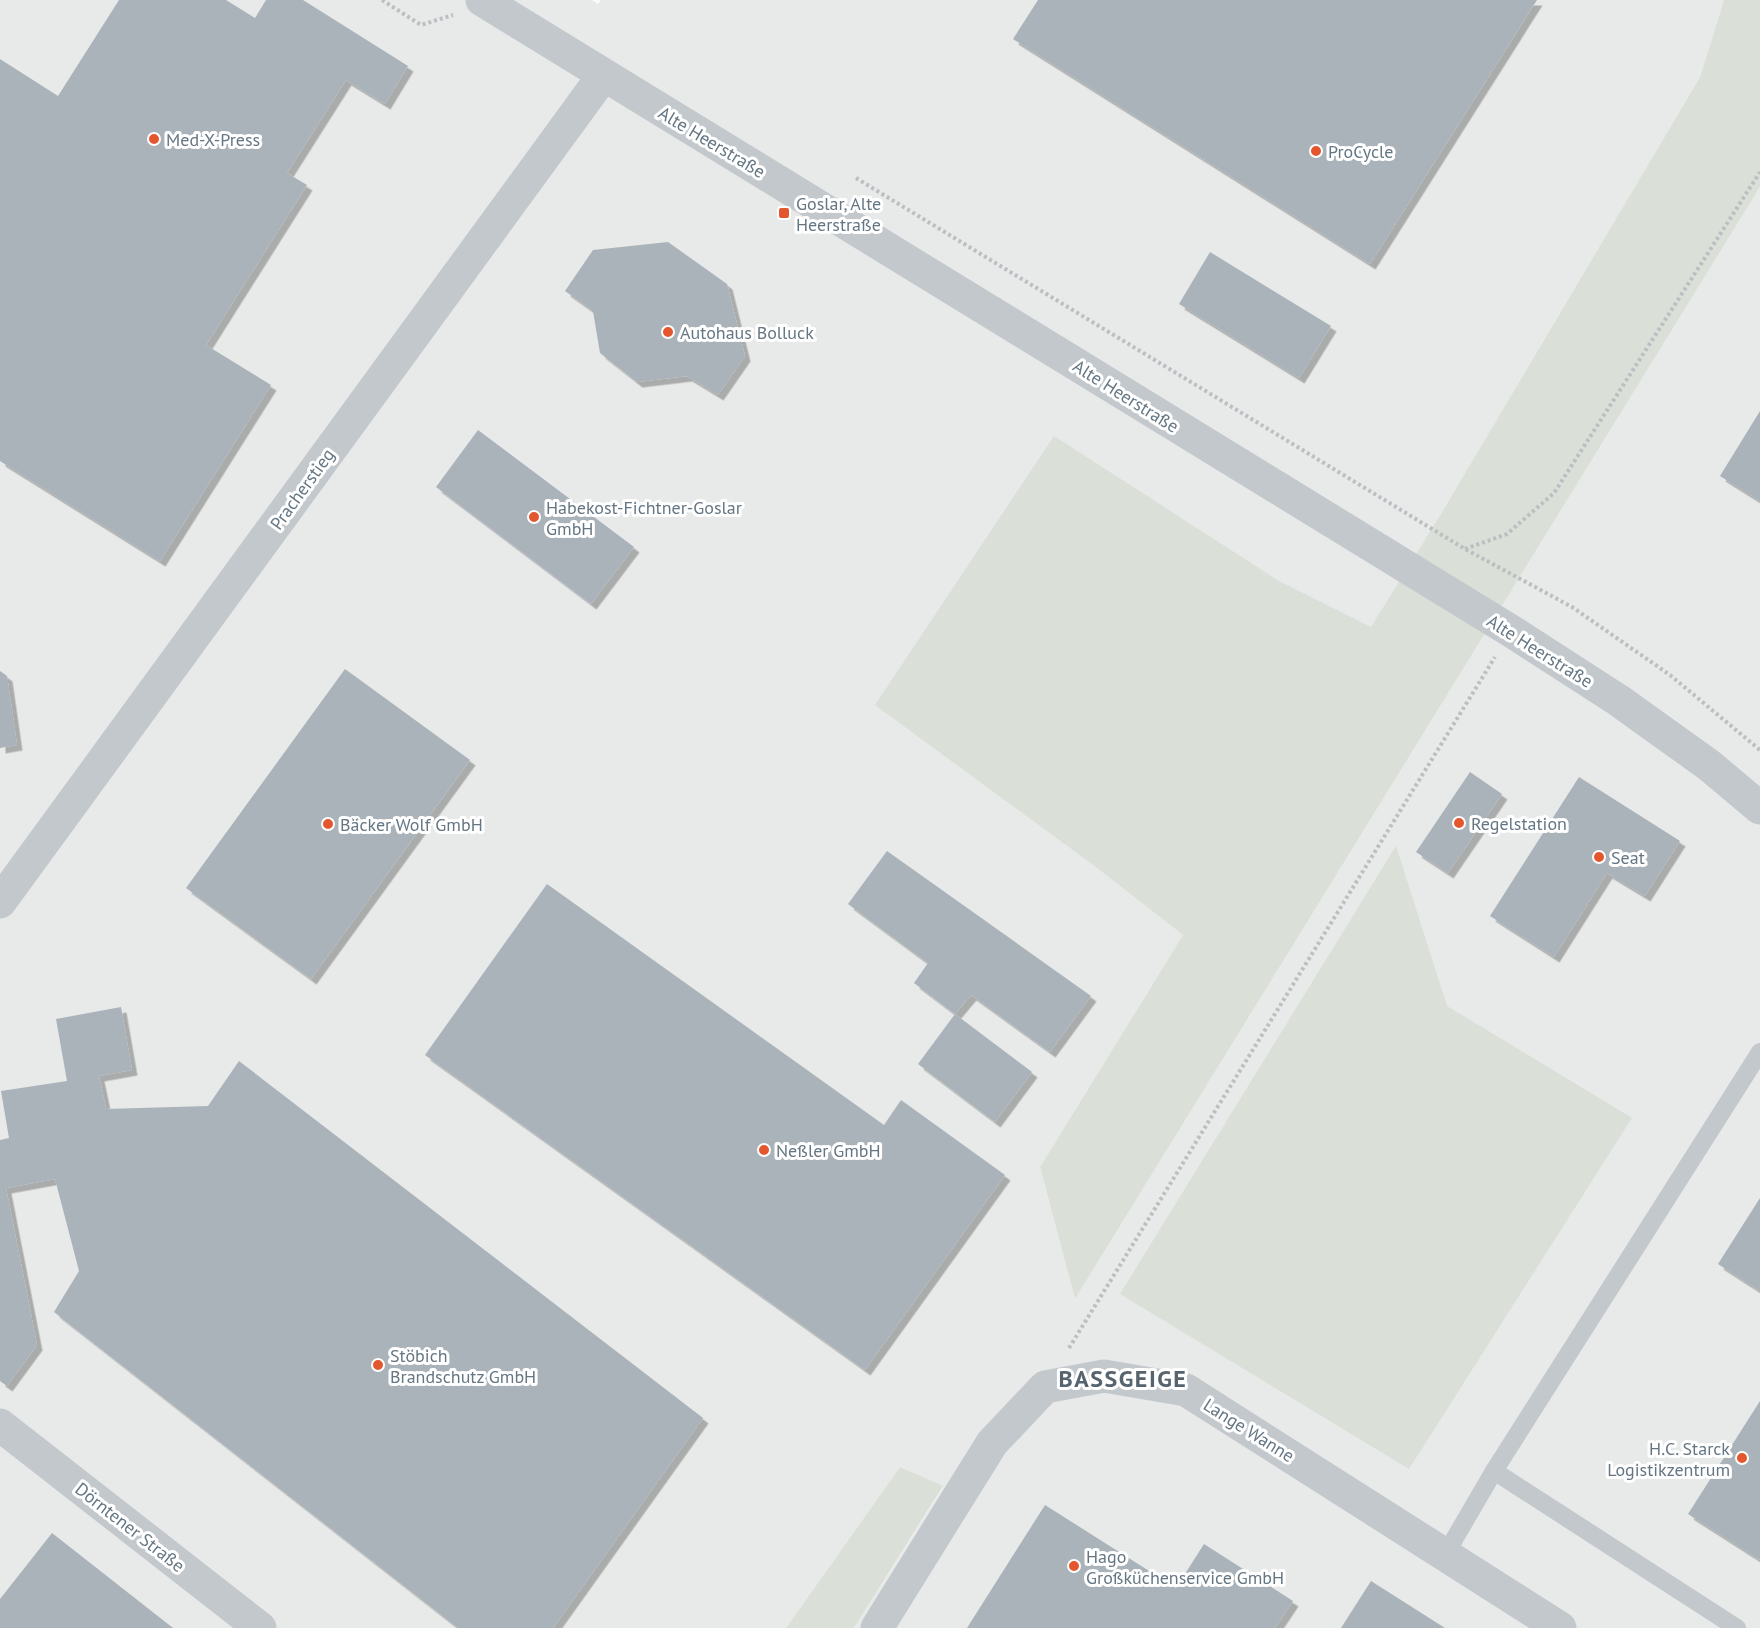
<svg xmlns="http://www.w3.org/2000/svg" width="1760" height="1628" viewBox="0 0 1760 1628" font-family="'PT Sans',sans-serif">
	<defs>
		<filter id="shadow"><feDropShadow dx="5.5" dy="5.5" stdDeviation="0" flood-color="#0004"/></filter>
	</defs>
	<rect width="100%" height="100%" fill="#fafaf8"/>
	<path fill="#e8e9e9" d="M0,0H592L598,4L601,0H1724L1700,77L1442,512L1371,628L1097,867L1183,935L1040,1167L1075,1299L1760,187V1628H854L943,1487L900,1467L786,1628H0Z"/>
	<g fill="#dadfd7">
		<path d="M1724,0H1760V187L1075,1299L1040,1167L1183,935L1096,867L875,705L1054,436L1279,581L1371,627L1442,512L1700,77Z"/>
		<path d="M1396,846L1447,1006L1632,1118L1409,1469L1120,1294Z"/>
		<path d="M900,1467L943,1486L854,1628H786Z"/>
	</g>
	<g fill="#aab3b9" filter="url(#shadow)">
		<path d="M119,0H226L255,18L266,0H303L408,66L385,104L346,80L287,173L307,185L206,345L271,385L160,561L0,461V59L58,96Z"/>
		<path d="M1038,0H1537L1370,264L1013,39Z"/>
		<path d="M668,242L727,284L745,356L718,395L687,376L637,382L600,353L593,311L565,291L593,250Z"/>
		<path d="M1210,252L1331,326L1299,378L1179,304Z"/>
		<path d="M1760,411V501L1720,476Z"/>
		<path d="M478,430L634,547L591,604L436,487Z"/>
		<path d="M345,669L470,760L311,979L186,888Z"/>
		<path d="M0,671L7,676L17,745L0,748Z"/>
		<path d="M1470,772L1502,794L1448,873L1416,852Z"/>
		<path d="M1579,777L1680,841L1645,896L1607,873L1554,957L1490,916Z"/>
		<path d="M887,851L1091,996L1050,1052L971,995L955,1014L914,983L928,963L848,904Z"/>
		<path d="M547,884L884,1125L901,1100L1005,1175L865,1370L425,1055Z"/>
		<path d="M121,1007L132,1070L99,1076L106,1109L208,1106L239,1061L703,1418L553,1628H458L54,1312L79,1271L55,1179L6,1188L37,1345L7,1386L0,1381V1140L9,1138L1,1091L67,1081L56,1019Z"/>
		<path d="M955,1014L1032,1072L995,1122L918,1064Z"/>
		<path d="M1760,1198V1291L1718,1264Z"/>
		<path d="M1760,1401V1560L1688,1514Z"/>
		<path d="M1045,1505L1176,1588L1204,1544L1293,1601L1275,1628H967Z"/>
		<path d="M52,1533L173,1628H0V1599Z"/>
		<path d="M1371,1581L1445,1628H1341Z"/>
	</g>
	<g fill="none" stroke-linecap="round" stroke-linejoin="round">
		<g stroke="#bbbfc2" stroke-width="4" stroke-dasharray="3 3" stroke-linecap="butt">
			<path d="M382,0L421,25L453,15"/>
			<path d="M856,178L1465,549L1572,607L1670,675L1760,750"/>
			<path d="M1465,549L1507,534L1554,493L1760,172"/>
			<path d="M1069,1348L1495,657"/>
		</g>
		<g stroke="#c3c8cc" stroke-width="18">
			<path d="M1494,1471L1760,1052"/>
			<path d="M1445,1555L1494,1471L1737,1628"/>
		</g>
		<g stroke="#c3c8cc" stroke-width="33">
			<path d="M482,0L1511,631L1618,700L1710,766L1760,808"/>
			<path d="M0,902L603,76"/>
			<path d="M0,1425L260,1628"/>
			<path d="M877,1628L992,1443L1045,1387L1104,1376L1186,1390L1560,1628"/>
		</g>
	</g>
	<g fill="#e4572e" stroke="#fff" stroke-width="2">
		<circle cx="154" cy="139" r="6"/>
		<circle cx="1316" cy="151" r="6"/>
		<rect x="778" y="207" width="12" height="12" rx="3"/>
		<circle cx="668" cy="332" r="6"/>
		<circle cx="534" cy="517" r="6"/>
		<circle cx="1459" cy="823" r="6"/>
		<circle cx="328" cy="824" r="6"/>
		<circle cx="1599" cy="857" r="6"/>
		<circle cx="764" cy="1150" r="6"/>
		<circle cx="378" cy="1365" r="6"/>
		<circle cx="1742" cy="1458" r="6"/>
		<circle cx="1074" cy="1566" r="6"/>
	</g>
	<g text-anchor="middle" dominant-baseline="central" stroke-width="6" stroke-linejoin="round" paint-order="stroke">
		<g font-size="18" fill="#657683" stroke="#fff" text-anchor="start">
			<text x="166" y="139">Med-X-Press</text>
			<text x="1328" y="151">ProCycle</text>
			<text x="796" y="203">Goslar, Alte<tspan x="796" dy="21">Heerstraße</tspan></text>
			<text x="680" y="332">Autohaus Bolluck</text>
			<text x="546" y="507">Habekost-Fichtner-Goslar<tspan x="546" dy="21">GmbH</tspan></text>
			<text x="1471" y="823">Regelstation</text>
			<text x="340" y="824">Bäcker Wolf GmbH</text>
			<text x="1611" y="857">Seat</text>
			<text x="776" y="1150">Neßler GmbH</text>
			<text x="390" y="1355">Stöbich<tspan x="390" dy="21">Brandschutz GmbH</tspan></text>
			<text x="1730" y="1448" text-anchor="end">H.C. Starck<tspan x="1730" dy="21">Logistikzentrum</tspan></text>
			<text x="1086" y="1556">Hago<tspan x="1086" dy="21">Großküchenservice GmbH</tspan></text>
		</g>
		<g font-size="18" fill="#657683" stroke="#fff">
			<text transform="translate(712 142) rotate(31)">Alte Heerstraße</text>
			<text transform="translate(1126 396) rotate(32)">Alte Heerstraße</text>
			<text transform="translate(302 489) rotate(-54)">Pracherstieg</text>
			<text transform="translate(1540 651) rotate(32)">Alte Heerstraße</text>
			<text transform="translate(1249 1430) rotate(32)">Lange Wanne</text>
			<text transform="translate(130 1527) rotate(38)">Dörntener Straße</text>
		</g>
		<g font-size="24" font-weight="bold" letter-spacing="1.5" fill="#57646e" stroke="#fff">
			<text x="1123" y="1378">BASSGEIGE</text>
		</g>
	</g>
</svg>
